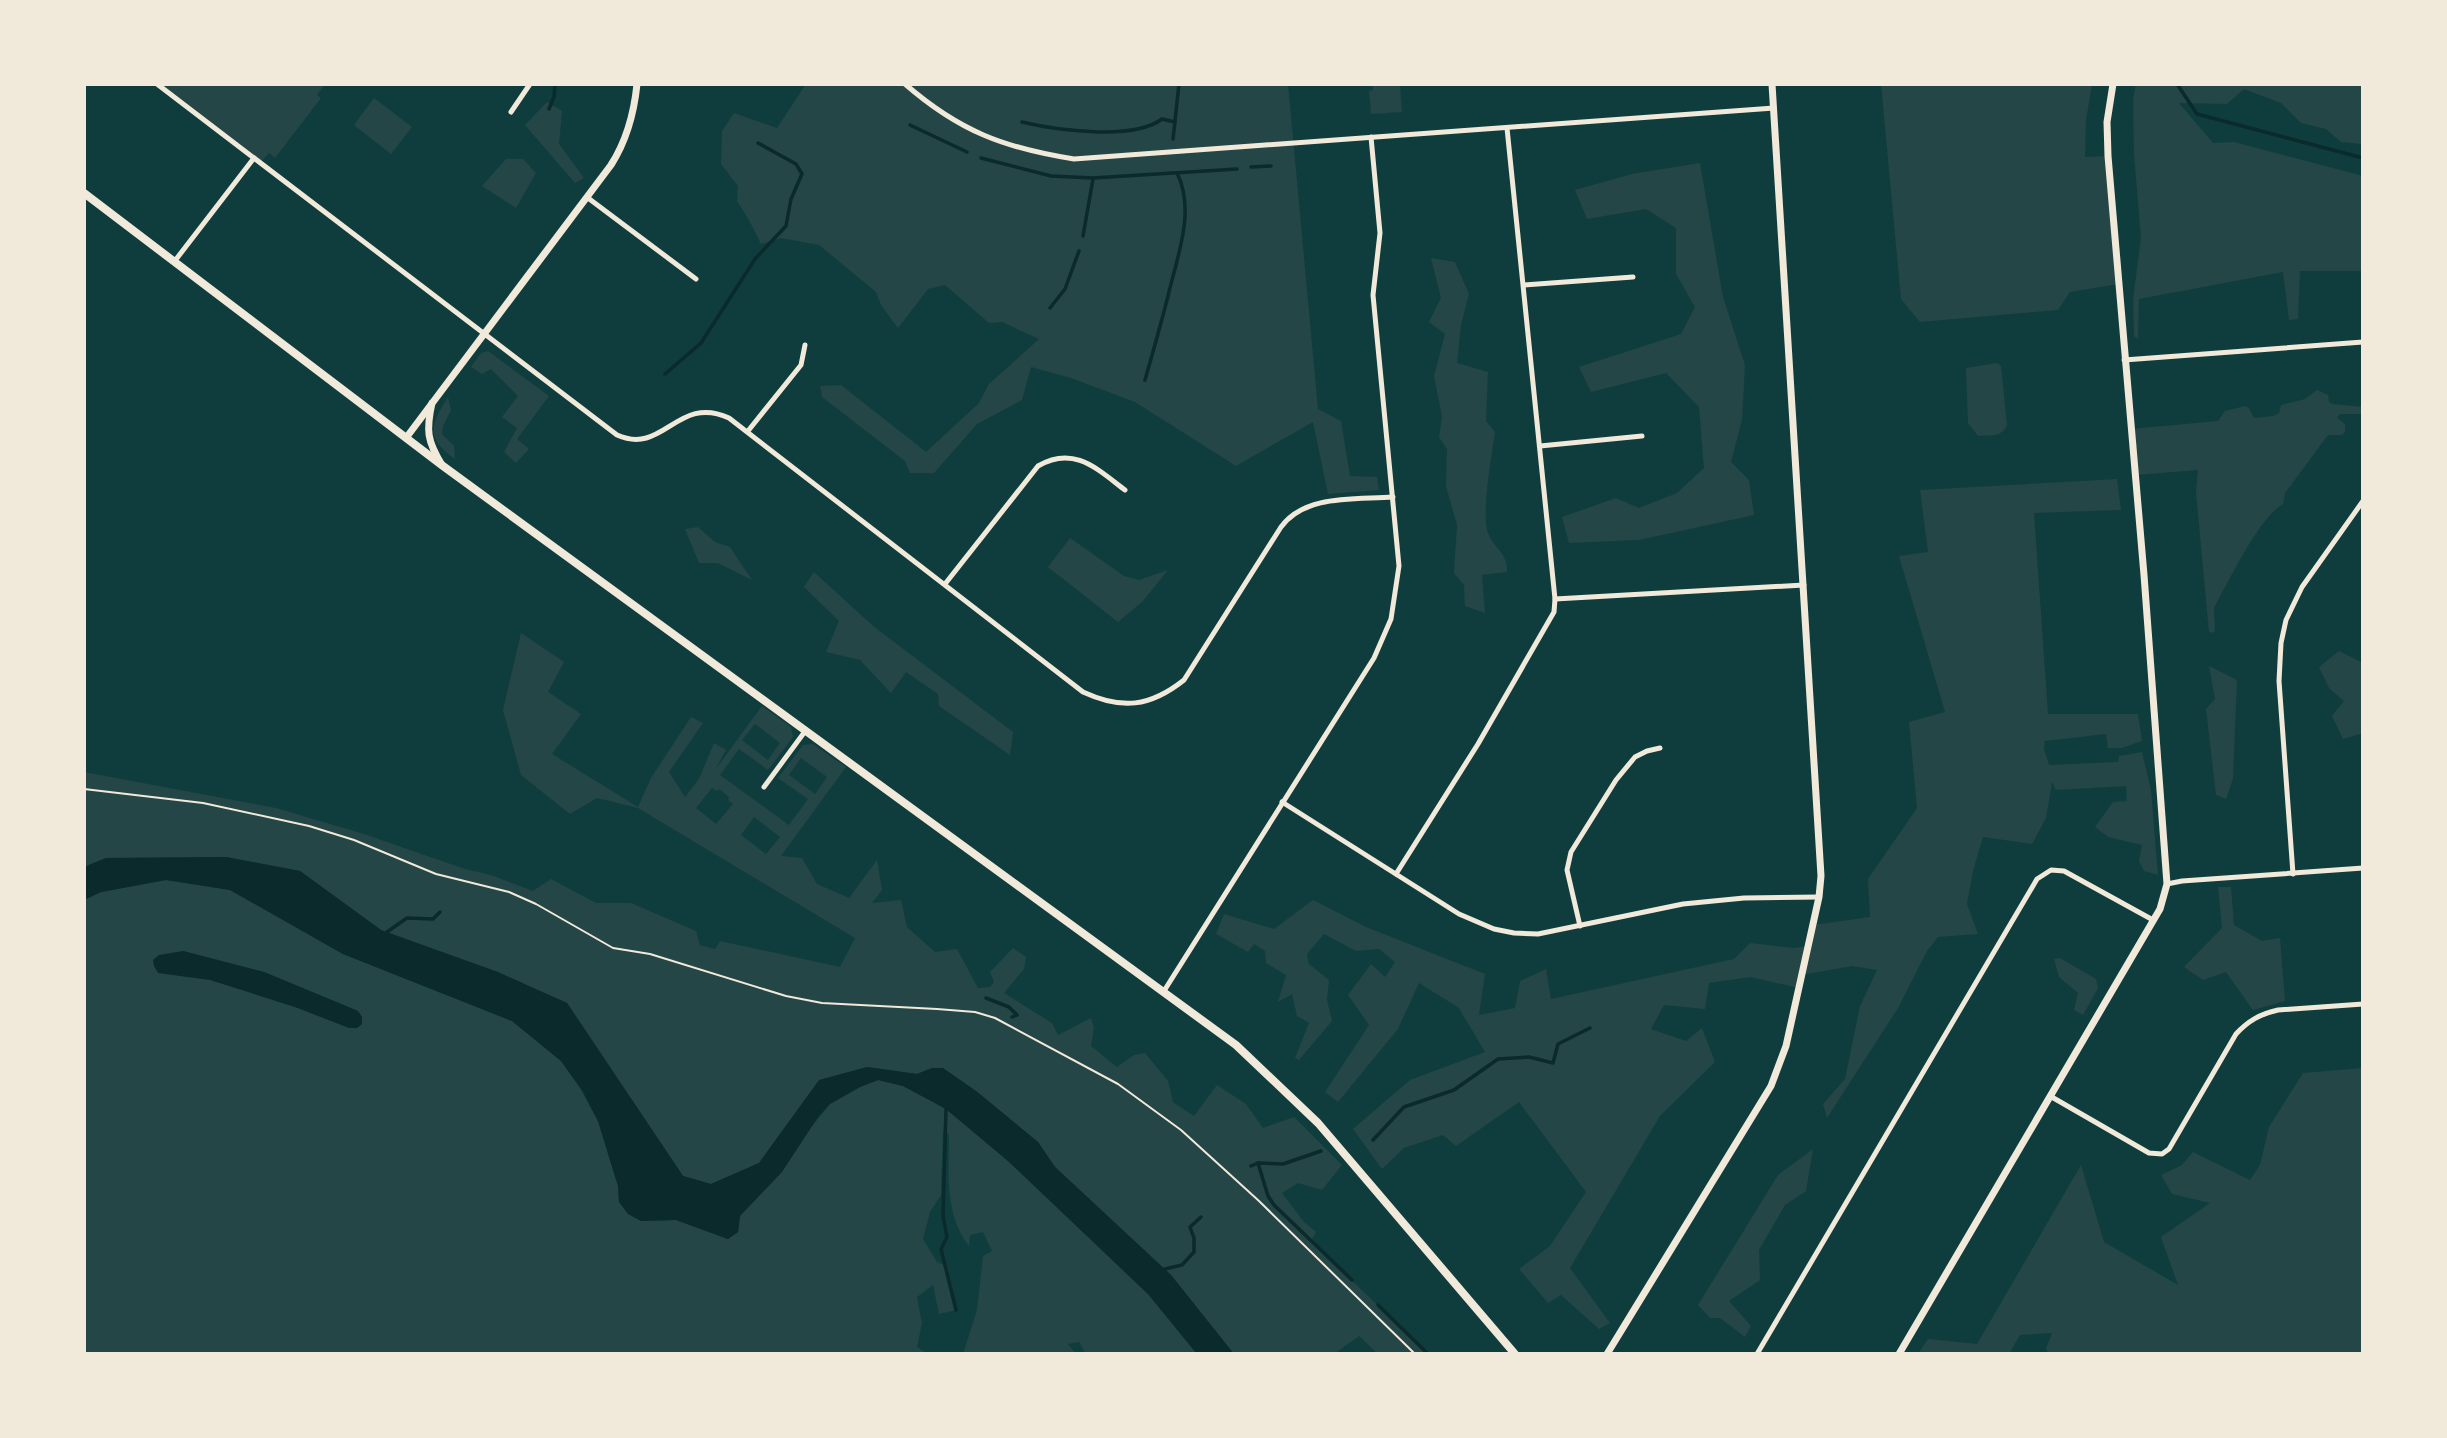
<svg xmlns="http://www.w3.org/2000/svg" width="2447" height="1438" viewBox="0 0 2447 1438" font-family="'Exo 2',sans-serif">
	<rect width="100%" height="100%" fill="#0f3d3e"/>
	<g fill="#244646" fill-rule="evenodd">
		<path d="M157,84H325L317,95L321,98L275,158L269,153L260,163Z"/>
		<path d="M806,84H1288L1318,409L1341,421L1350,476L1377,477L1379,490L1328,494L1313,422L1236,466L1135,402L1071,378L1031,367L1022,400L977,424L934,473H910L905,461L822,397L820,386L841,385L926,452L979,403L989,384L1039,339L1002,322L989,323L945,285L928,289L898,328L881,305L876,292L819,245L781,238L761,244L749,220L737,201L738,186L721,164L722,131L734,113L777,128Z"/>
		<path d="M1373,84H1400L1402,112L1371,114L1369,91L1373,90Z"/>
		<path d="M1881,84H2092L2086,120L2085,157L2108,156L2118,284L2070,292L2058,310L1920,322L1901,299Z"/>
		<path d="M2136,84H2363V144L2341,142L2326,129L2301,123L2281,103L2244,89L2227,104L2179,103L2213,143L2234,142L2363,176V271H2300L2298,319L2289,320L2283,272L2139,299L2138,339L2134,336L2133,300L2141,238L2134,154L2133,99Z"/>
		<path d="M374,98L412,127L391,154L354,125Z"/>
		<path d="M547,102L562,111L559,144L584,178L575,183L525,125Z"/>
		<path d="M506,159H523L536,173L516,208L482,186Z"/>
		<path d="M1700,163L1723,297L1745,365L1742,420L1731,462L1749,480L1754,515L1639,540L1569,543L1562,517L1616,498L1639,508L1677,493L1704,468L1699,407L1666,373L1591,392L1579,367L1681,334L1695,307L1676,274V228L1646,209L1587,219L1575,190L1632,174Z"/>
		<path d="M1431,258L1455,262L1469,294L1461,325L1457,363L1488,372L1486,421L1495,432C1492,453 1481,516 1488,533C1494,549 1508,553 1507,572L1482,575L1485,613L1465,606L1464,585L1454,573L1457,525L1446,486L1447,449L1439,437L1442,417L1434,376L1445,334L1429,322L1441,298Z"/>
		<path d="M488,351L549,396L517,439L529,449L516,463L504,452L517,428L502,417L518,396L491,369L482,374L471,367L481,353Z"/>
		<path d="M1997,363L2001,366L2007,425C2002,438 1989,435 1978,436L1968,423L1966,368Z"/>
		<path d="M2317,390L2328,395L2329,402L2333,404L2363,407V414H2340L2337,418L2345,424V432L2342,435H2328L2285,493L2283,504C2260,517 2232,575 2218,600L2214,608L2215,631L2211,633L2209,632L2196,492L2198,470L2136,475L2131,429L2218,421L2225,411L2245,406L2249,408L2254,418L2273,416L2279,413L2281,405L2305,399Z"/>
		<path d="M448,397L451,410L443,426L442,434L454,446L455,459C425,437 430,426 448,397Z"/>
		<path d="M2117,479L2121,510L2034,513L2048,714H2138L2142,741L2122,748H2108L2106,734L2045,741L2044,749L2049,765L2118,762L2119,756L2142,752L2151,790L2158,875L2144,871L2139,861L2142,845L2108,837L2095,827L2113,802L2127,801L2126,786L2056,790L2052,782L2046,818L2032,844L1983,837L1973,871L1967,904L1978,934L1938,937L1927,951L1898,1008L1827,1118L1823,1104L1845,1079L1860,1006L1877,970L1852,966L1802,975L1799,988L1750,977L1709,983L1705,1009L1664,1005L1651,1029L1686,1041L1702,1028L1715,1062L1660,1116L1570,1268L1610,1323L1599,1329L1561,1295L1548,1303L1519,1269L1550,1246L1586,1192L1519,1102L1456,1146L1443,1135L1404,1148L1382,1169L1353,1129L1410,1080L1485,1052L1459,1008L1419,983L1398,1029L1338,1102L1325,1092L1369,1025L1348,995L1371,964L1385,977L1395,962L1379,949L1356,951L1324,934L1307,954L1309,964L1329,980L1327,1000L1332,1021L1299,1060L1295,1058L1309,1023L1297,1016L1292,994L1278,1002L1286,975L1266,963L1265,951L1254,944L1248,952L1216,934L1224,914L1274,929L1313,900L1366,927L1485,974L1479,1015L1515,1008L1520,981L1546,969L1551,999L1734,959L1750,943L1794,948L1808,946L1813,925L1870,917L1868,879L1917,808L1909,722L1945,712L1899,556L1928,552L1920,490Z"/>
		<path d="M698,527L715,542L730,547L752,580L718,563H699L685,529Z"/>
		<path d="M1070,538L1124,576L1139,580L1168,570L1143,601L1118,622L1048,567Z"/>
		<path d="M814,572L873,626L1013,732L1010,755L939,706L938,694L906,672L891,693L860,660L826,652L839,621L804,587Z"/>
		<path d="M521,633L564,662L548,692L581,714L552,754L638,807L651,778L691,717L703,723L669,772L685,797L699,779L714,743L726,750L715,770L762,706L791,727L793,737L768,770L739,749L720,775L789,825L808,799L778,778L803,745L813,744L846,767L781,856L802,858L817,884L849,898L877,860L882,890L872,903L901,900L907,927L935,952L957,949L978,988L990,987L994,982L990,972L1013,948L1026,957L1024,969L1004,993L1052,1023L1058,1035L1091,1018L1094,1028L1091,1046L1117,1067L1134,1055L1145,1053L1168,1081L1173,1102L1194,1116L1217,1085L1246,1104L1263,1128L1294,1117L1342,1165L1322,1190L1298,1183L1282,1193L1304,1222L1316,1232L1311,1241L1428,1354H1378L1359,1336L1334,1354H1234L1171,1275L1055,1167L1038,1142L976,1091L942,1068H932L917,1074L867,1067L820,1080L759,1163L711,1184L683,1176L567,1003L381,930L300,871L226,857L106,858L84,867V772L276,808L364,834L465,869L491,875L533,891L551,879L596,903H631L696,931L700,945L715,949L720,941L840,967L855,938L638,808L597,798L570,814L521,775L503,710ZM755,724L780,743L768,760L742,740ZM801,758L827,777L815,794L789,775ZM712,788L717,791L719,789L729,797L728,800L733,804L716,824L696,808ZM754,817L780,837L766,854L741,835Z"/>
		<path d="M2339,651L2363,663V733L2343,739L2332,716L2344,701L2329,688L2319,667Z"/>
		<path d="M2209,666L2237,680L2233,779L2226,799L2216,795L2206,709L2215,699Z"/>
		<path d="M166,880L230,890L343,954L512,1021L561,1061L581,1090L598,1121L618,1186L619,1202L641,1221L676,1220L728,1239L738,1232L740,1216L830,1104L860,1087L878,1080L903,1086L946,1109L1008,1161L1148,1294L1197,1354H1086L1079,1342L1068,1344L1076,1354H963L977,1310L983,1256L992,1251L983,1232L970,1235L969,1246C944,1214 949,1173 949,1135L943,1130L941,1195L930,1212L923,1239L937,1262L946,1266L956,1310L939,1314L933,1285L917,1297L922,1323L917,1347L928,1354H84V900L101,892ZM183,951L264,972L358,1011L299,1008L276,1001L211,975Z"/>
		<path d="M2218,887H2231L2234,925L2262,941L2280,938L2285,1001L2253,1010L2226,972L2203,980L2184,967L2222,928Z"/>
		<path d="M2060,958L2096,979L2098,988L2083,1015L2074,1010L2078,993L2059,977L2054,959Z"/>
		<path d="M2363,1068V1354H2049L2046,1349L2052,1333L2020,1335L2009,1354H1918L1928,1339L1977,1344L2081,1165L2104,1242L2178,1285L2161,1237L2210,1203L2172,1194L2161,1175L2182,1165L2193,1152L2250,1180L2260,1165L2269,1127L2303,1073Z"/>
		<path d="M1813,1149L1806,1191L1785,1205L1759,1250L1760,1280L1729,1301L1751,1326L1745,1337L1720,1318H1710L1698,1305L1778,1175Z"/>
	</g>
	<g fill="#0a2a2b">
		<path d="M226,857L300,871L381,930L498,972L567,1003L683,1176L711,1184L759,1163L819,1080L867,1067L917,1074L932,1068H943L976,1091L1038,1142L1055,1167L1171,1275L1234,1354H1197L1148,1294L1008,1161L946,1109L903,1086L878,1080L860,1087L830,1104L818,1117L782,1172L740,1216L738,1232L728,1239L676,1220L641,1221L628,1214L619,1202L618,1186L598,1121L582,1090L561,1061L512,1021L343,954L230,890L166,880L101,892L84,900V867L106,858Z"/>
		<path d="M183,951L264,972L358,1011L362,1017V1024L357,1028H349L295,1007L210,980L158,973L154,966L153,960L159,955Z"/>
	</g>
	<g fill="none" stroke-linecap="round" stroke-linejoin="round">
		<g stroke="#0a2a2b" stroke-width="3.5">
			<path d="M2177,84L2197,114L2363,158"/>
			<path d="M549,109L554,97L555,84"/>
			<path d="M1022,122C1056,130 1133,141 1162,119L1175,122"/>
			<path d="M910,125L967,152"/>
			<path d="M1173,139L1179,84"/>
			<path d="M981,158L1051,176L1093,178L1237,169"/>
			<path d="M1251,167L1271,166"/>
			<path d="M1083,236L1093,179"/>
			<path d="M1050,308L1065,289L1079,251"/>
			<path d="M665,374L701,343L755,259L786,226L791,199L802,174L796,164L758,143"/>
			<path d="M1145,380C1153,352 1161,324 1168,296C1177,257 1196,211 1177,173"/>
			<path d="M387,932L407,918L433,919L440,912"/>
			<path d="M986,998L1009,1007L1017,1015L1012,1017"/>
			<path d="M946,1109L943,1216L947,1237L941,1249L956,1310"/>
			<path d="M1373,1140L1404,1107L1454,1090L1498,1059L1529,1057L1553,1063L1558,1044L1590,1028"/>
			<path d="M1258,1163L1268,1196L1274,1205L1352,1280"/>
			<path d="M1251,1166L1258,1163L1283,1164L1321,1151"/>
			<path d="M1165,1269L1182,1265L1194,1252V1238L1190,1227L1201,1217"/>
			<path d="M1378,1305L1428,1354"/>
		</g>
		<path stroke="#f1e9da" stroke-width="2" d="M84,789L203,803L309,826L354,840L436,874L509,892L536,904L613,948L650,954L786,996L822,1003L937,1009L975,1012L995,1018L1118,1084L1181,1130L1259,1201L1415,1354"/>
		<g stroke="#f1e9da" stroke-width="5">
			<path d="M157,84L617,435C664,456 677,394 729,418L1083,692C1122,710 1150,707 1184,680L1281,527C1305,494 1356,500 1393,497"/>
			<path d="M905,84C959,131 1004,148 1074,159L1774,108"/>
			<path d="M511,112L530,84"/>
			<path d="M588,198L696,279"/>
			<path d="M174,262L254,158"/>
			<path d="M1524,285L1633,277"/>
			<path d="M2124,360L2363,342"/>
			<path d="M748,431L801,365L805,345"/>
			<path d="M1540,446L1642,436"/>
			<path d="M945,584L1038,466C1074,445 1097,469 1125,490"/>
			<path d="M1555,599L1804,585"/>
			<path d="M764,787L806,730"/>
			<path d="M1282,802L1459,914L1494,929L1514,933L1538,934L1683,904L1744,898L1819,897"/>
			<path d="M1396,874L1478,744L1554,612L1555,599L1507,128"/>
			<path d="M2293,874L2279,681L2281,643L2286,620L2302,587L2363,501"/>
			<path d="M2167,884L2182,881L2363,868"/>
			<path d="M1580,926L1567,870L1571,852L1616,780L1635,757L1647,751L1660,748"/>
			<path d="M1164,991L1374,658L1391,619L1399,566L1373,295L1380,233L1371,137"/>
			<path d="M2050,1096L2149,1153L2162,1154L2169,1149L2236,1034C2248,1021 2260,1014 2278,1010L2363,1004"/>
			<path d="M1757,1354L2037,879L2051,870L2064,871L2153,920"/>
		</g>
		<g stroke="#f1e9da" stroke-width="7">
			<path d="M432,403C426,430 427,441 442,465"/>
			<path d="M406,438L611,165C627,140 634,114 637,84"/>
			<path d="M1607,1354L1771,1086L1786,1046L1819,897L1821,876L1772,84"/>
			<path d="M1899,1354L2160,909L2167,884L2144,575L2108,156L2107,122L2113,84"/>
		</g>
		<path stroke="#f1e9da" stroke-width="8" d="M84,193L443,466L1236,1045L1318,1123L1515,1354"/>
	</g>
	<rect width="2447" height="1438" fill="none" stroke="#f1e9da" stroke-width="172"/>
</svg>
